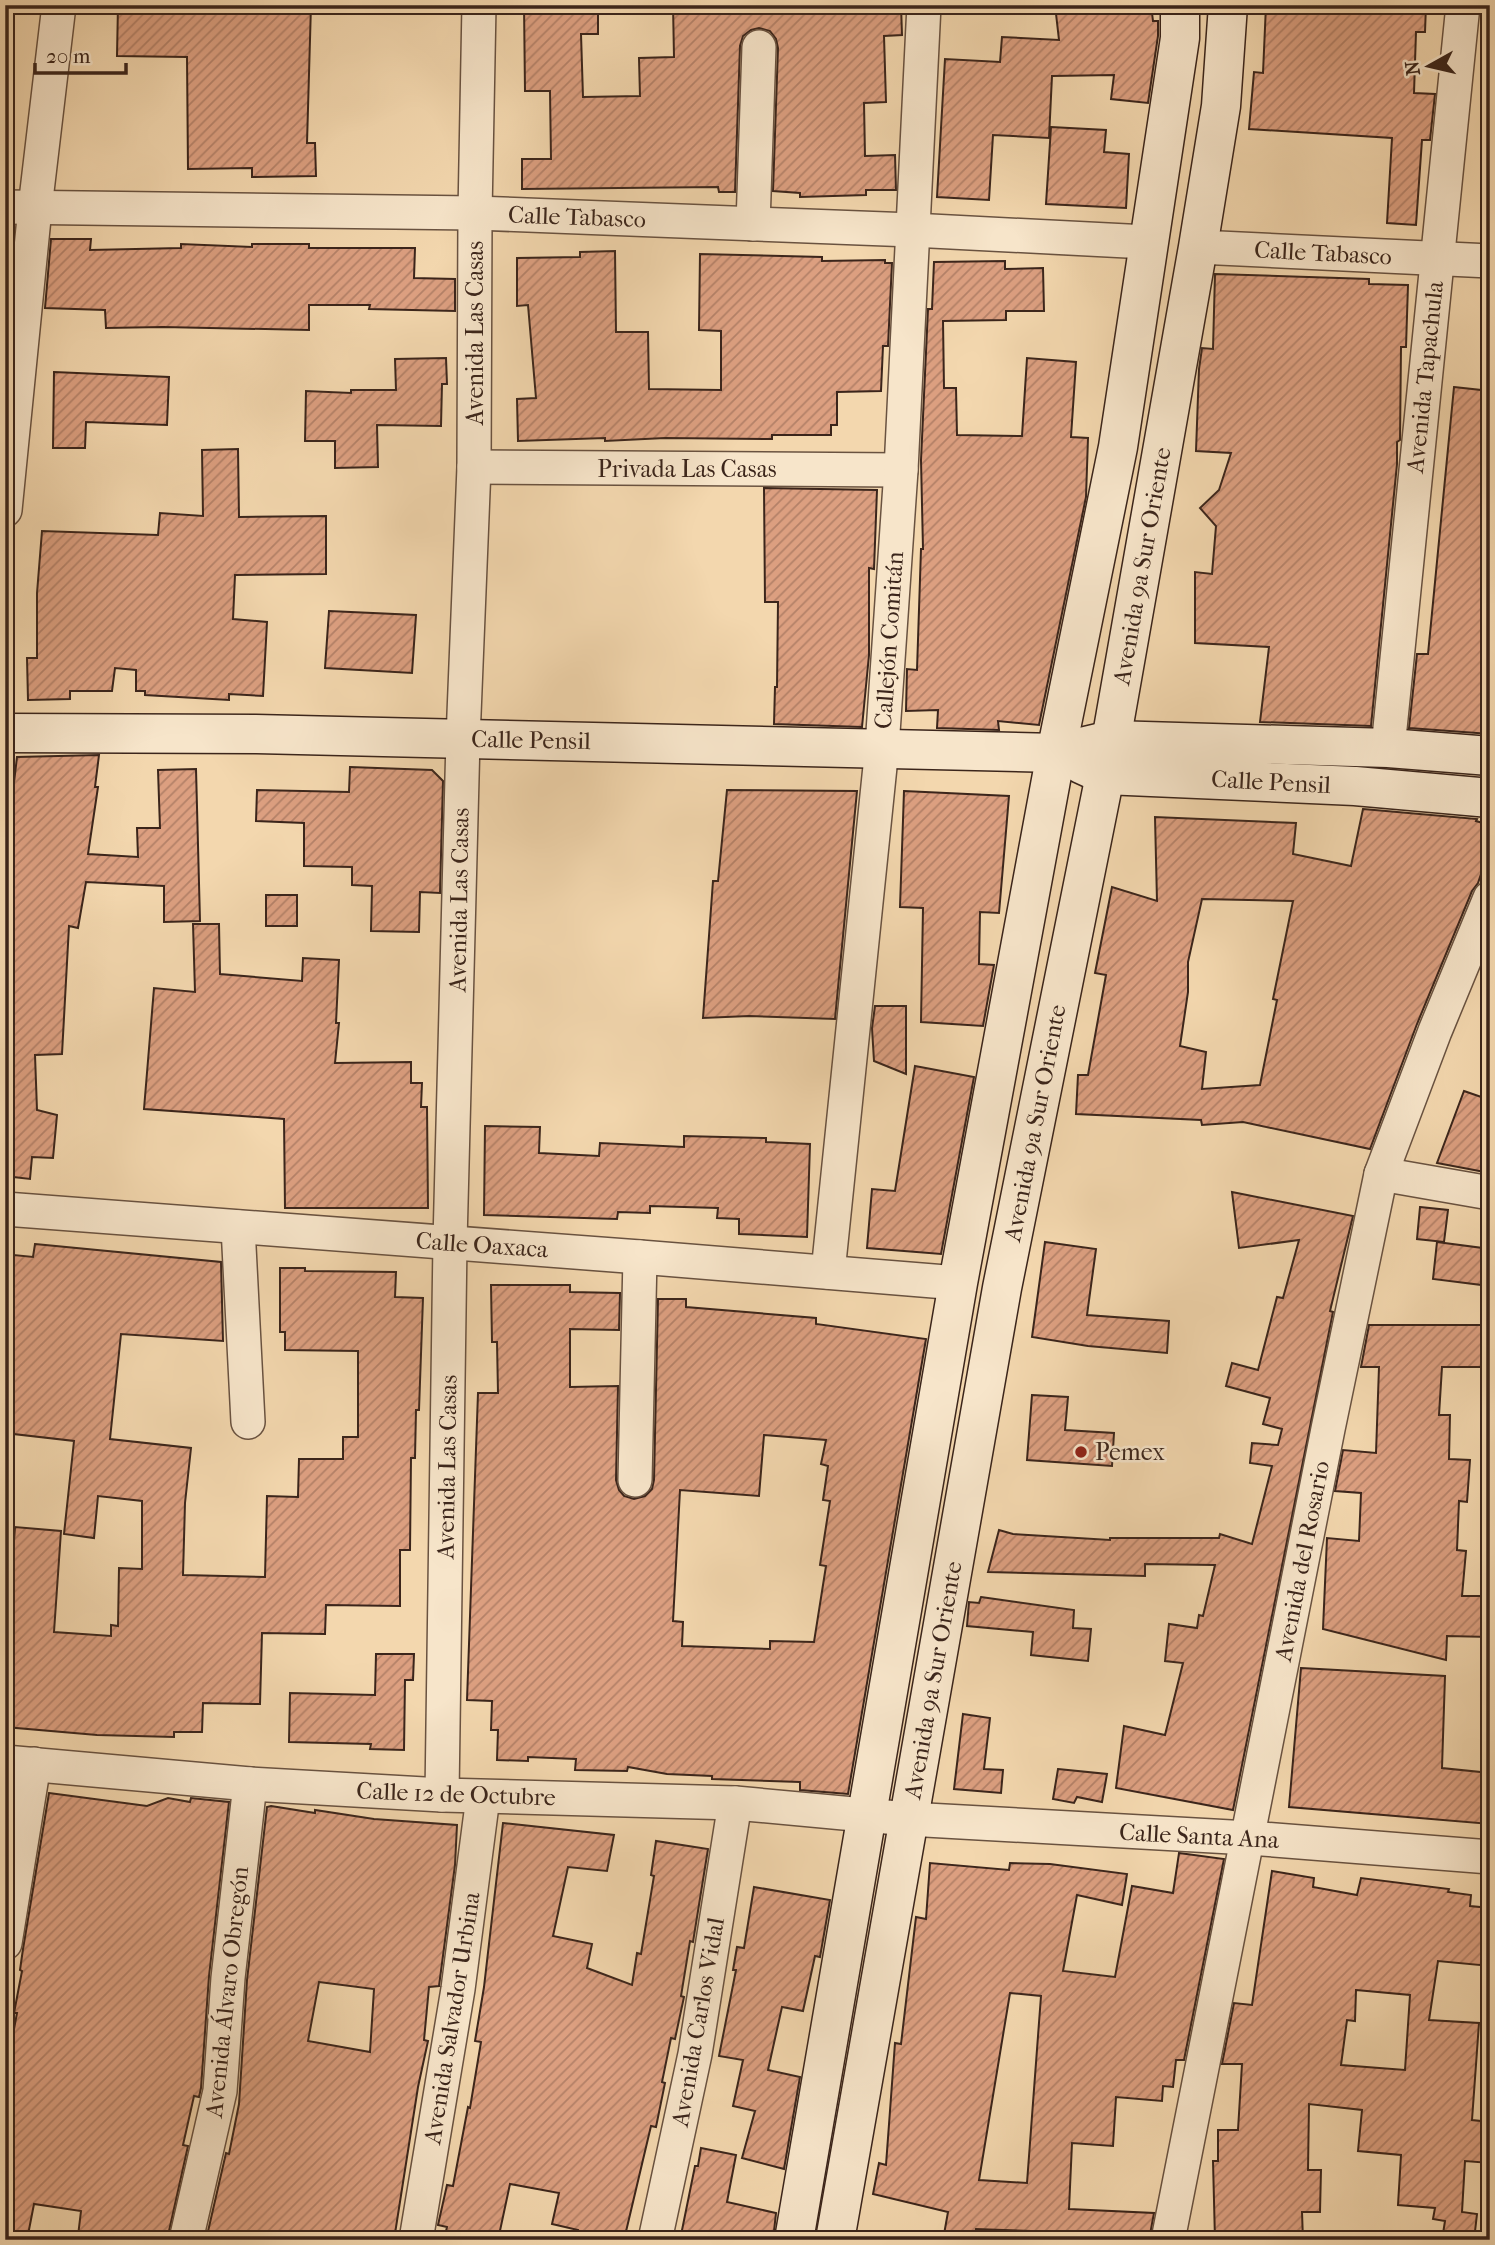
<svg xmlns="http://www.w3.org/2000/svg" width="1495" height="2245" viewBox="0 0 1495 2245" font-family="'IM FELL French Canon',serif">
	<defs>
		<pattern id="building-hatch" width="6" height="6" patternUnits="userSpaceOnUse" patternTransform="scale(1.75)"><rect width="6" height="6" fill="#dc9f80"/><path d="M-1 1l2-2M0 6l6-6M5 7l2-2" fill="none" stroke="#b48168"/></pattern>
	</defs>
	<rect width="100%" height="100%" fill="#f3d7ae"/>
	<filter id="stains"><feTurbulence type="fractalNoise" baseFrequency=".00286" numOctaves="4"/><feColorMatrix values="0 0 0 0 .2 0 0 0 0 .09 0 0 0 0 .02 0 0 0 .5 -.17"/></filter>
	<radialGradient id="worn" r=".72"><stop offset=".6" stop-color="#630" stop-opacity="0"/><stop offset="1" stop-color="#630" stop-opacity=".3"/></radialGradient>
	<g fill="url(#building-hatch)" stroke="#3b251b" stroke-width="2" fill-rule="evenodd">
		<path d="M118,5H311L307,143H315L316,176L252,177V168L188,169L187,57L117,56Z"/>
		<path d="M524,5H598V34H581L583,97L640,96L639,58L674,57L673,5H901L902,35L884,36L886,102L864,103L865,156L895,155L896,190H866V195L800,197V193L773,191L778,48L776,39L770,31L759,28L751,30L743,36L740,46L735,192H719L718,187L522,189V159H551L550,91H525Z"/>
		<path d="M1055,5H1151L1153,21H1158V36L1148,103L1111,99L1114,75L1052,76L1049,138L993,135L989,200L937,197L945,59L1000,62L1002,37L1059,40Z"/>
		<path d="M1266,5H1426L1425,32H1416L1414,93L1435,94L1430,140H1422L1416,225L1387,223L1392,138L1249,129L1254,72L1263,73Z"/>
		<path d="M1051,127L1106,130L1104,152L1129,154L1126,208L1046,204Z"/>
		<path d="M51,239H91L90,250L181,248V244L252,247V244H309V248H415L414,278L455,279V311L369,309L370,305H309V330L163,327L106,328L105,310L45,308Z"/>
		<path d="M615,251L616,332H648L649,389L721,390V331L699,330L700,254L822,257V261L885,260V263H892L888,346H883L881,391L837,392V425H831V435H772V439L665,438L605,441V438L518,441L517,399L536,398L528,305L517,306V258L580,257V252Z"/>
		<path d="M1005,261V269L1043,268L1044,311H1006V320L943,321L944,388H956L957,435L1022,436L1027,358L1076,362L1071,437L1088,438L1086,497L1039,725L998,721L999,730L937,728L938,710L906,711L907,669L917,670L921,549H923L921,460L928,309H932L934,262Z"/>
		<path d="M1215,274L1369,279V284L1408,285L1406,347H1401L1400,440L1397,442V464L1371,726L1260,722L1269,647L1195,643V572L1212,574L1216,526L1200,508L1219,490L1231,453L1196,451L1199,369L1202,348L1213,349Z"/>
		<path d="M446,358L447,384H442L441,426L377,425L378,467L335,468V441H305L306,391L351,393V390H396L395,359Z"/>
		<path d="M54,372L169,377L167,425L86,422L85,448H53Z"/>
		<path d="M1454,387L1490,391V734L1409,728L1417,654H1428Z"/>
		<path d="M238,449L239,517L326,516V574L235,575L233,619L267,622L263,696L229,694V700L145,695V691H136V670L115,668L112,691H70V699L28,700L27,658H37V593L42,531L158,535L160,513L203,516L202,450Z"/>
		<path d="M764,488L877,490L874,569L869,568V655L862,727L774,724L775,687H777L778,602H765Z"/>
		<path d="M329,611L416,615L412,673L325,668Z"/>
		<path d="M99,755L95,787H98L88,854L138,857L137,828H160L158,770L196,769L200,921L164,922V886L86,882L78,928L69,926L62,1054L35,1055L37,1110L57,1115L53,1158L32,1157L30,1179L5,1176V858L17,757Z"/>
		<path d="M350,767L432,770L443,781L440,893L420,892L419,932L371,931L372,886L352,885V867L304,866V823L256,821L257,790L349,792Z"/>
		<path d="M727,790L857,791L835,1019L749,1016L703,1018L713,881H718Z"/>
		<path d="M904,791L1009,796L999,913L980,912L979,964L994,965L983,1026L921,1022L923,908L900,907Z"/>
		<path d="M1363,809L1477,819L1476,821L1490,825V847L1478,883L1472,891L1417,1024L1370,1149L1243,1122L1202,1125L1201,1120L1076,1114L1078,1075H1088L1106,975L1095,973L1112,887L1157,901L1155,817L1296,823L1293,854L1351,866ZM1202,899L1293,901L1273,999L1277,1000L1260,1085L1202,1089L1206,1052L1180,1046L1188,992V962Z"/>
		<rect x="266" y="895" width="31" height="31"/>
		<path d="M193,924H219L220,974L302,981L303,958L339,960L336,1023H339L335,1063L411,1062V1083H422L421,1107H427L428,1208H285L284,1119L144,1109L154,988L195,992Z"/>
		<path d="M875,1006H906V1074L874,1061L872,1028Z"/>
		<path d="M915,1066L974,1077L941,1254L867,1248L872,1189L895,1191Z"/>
		<path d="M1464,1091L1490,1100V1173L1437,1163Z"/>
		<path d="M485,1126L540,1127L539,1153L599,1156L600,1143L684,1147V1136L766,1138V1142L810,1144L807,1237L739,1234V1219L717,1218L718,1208L650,1206V1213L618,1212L617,1219L484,1215Z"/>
		<path d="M1232,1192L1353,1216L1330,1311L1333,1312L1233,1810L1116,1788L1124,1726L1165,1735L1183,1663L1165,1661L1169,1624L1197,1628L1199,1615L1203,1616L1215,1565L1145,1564V1576L988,1572L999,1530L1013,1534L1110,1540V1538H1219L1220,1534L1252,1544L1272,1466L1250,1463L1252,1443L1278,1445L1282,1429L1263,1424L1270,1398L1226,1386L1232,1363L1258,1370L1277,1297L1283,1298L1299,1240L1239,1248Z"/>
		<path d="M1420,1207L1448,1210L1444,1242L1417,1239Z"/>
		<path d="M1045,1242L1096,1249L1087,1315L1169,1321L1167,1353L1088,1346L1032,1337Z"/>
		<path d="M1437,1242L1490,1249V1286L1433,1279Z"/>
		<path d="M35,1244L221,1262L223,1341L121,1334L110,1439L191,1448L185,1503L183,1575L265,1577L267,1496L298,1497L299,1459H343V1437H358V1351L285,1350V1332H280V1268H305V1271L396,1272L395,1297L423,1298L419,1410H416L415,1458H411L410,1550H400V1606L326,1605L325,1634L262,1633L260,1704L203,1703L202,1732H174V1737L97,1735L5,1727V1663L15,1527L61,1531L54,1632L111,1636V1625L118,1626L119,1568L142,1569V1501L98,1496L94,1538L64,1534L74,1441L5,1433V1267H13L14,1255L33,1257Z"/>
		<path d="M491,1285H570V1292L620,1293L619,1330L570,1329V1387L618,1386L616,1480L619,1490L624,1496L634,1499L645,1496L652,1489L654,1480L658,1299H686V1307L816,1318V1324L926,1339L848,1794L800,1790V1782L712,1779V1776L667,1774L628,1767L627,1771L575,1770L576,1759L528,1757V1761L497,1760L498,1730H491L492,1701L467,1700L478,1393H498L497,1342H492ZM764,1435L826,1440L821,1464L828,1466L823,1500L830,1501L820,1565L826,1566L814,1642L770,1641V1649L682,1646L683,1622L673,1621L680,1490L759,1496Z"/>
		<path d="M1369,1325H1490V1367H1442L1439,1415H1450L1449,1459L1470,1460L1467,1502L1459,1501L1457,1550L1466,1551L1462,1596H1490V1637L1447,1636L1446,1660L1323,1629L1327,1538L1359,1541L1361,1493L1335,1491L1343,1450L1376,1453L1379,1367H1361Z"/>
		<path d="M1032,1395L1068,1397L1065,1430L1114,1433L1112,1466L1027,1460Z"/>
		<path d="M981,1597L1074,1610L1073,1628L1091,1629L1088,1661L1031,1655L1033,1632L967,1626L969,1602L979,1603Z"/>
		<path d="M376,1654H414L413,1680H405L404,1750L370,1749L371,1744L289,1742L290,1693L375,1695Z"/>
		<path d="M1301,1668L1445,1676L1442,1768L1490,1773V1824L1289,1807Z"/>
		<path d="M963,1714L990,1718L984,1769L1003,1770L1001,1793L954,1789Z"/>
		<path d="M1058,1769L1107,1774L1102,1802L1077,1797L1074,1803L1053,1799Z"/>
		<path d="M49,1793L147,1806L168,1798L190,1802L191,1798L229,1802L209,1976L201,2088L199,2097L194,2096L183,2145L188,2146L167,2240H106L78,2236L81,2211L34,2204L27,2240H5V2077L17,2013H14L22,1971L20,1970L23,1949Z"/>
		<path d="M271,1806L315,1813V1810L374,1819L457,1825L455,1865L439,1986L429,1987L424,2040L428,2041L418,2087L394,2240H206L226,2153L229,2154L239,2104L247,1980L267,1807ZM319,1982L374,1989L370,2052L308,2041Z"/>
		<path d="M503,1823L614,1835L607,1871L568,1867L553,1936L592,1944L587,1968L632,1985L637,1953L641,1954L654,1876L651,1875L656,1841L708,1849L693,1942L690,1941L681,1996L684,1997L675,2039L671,2038L662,2082L665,2083L656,2127L651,2126L624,2240H576L578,2230L552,2224L559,2193L510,2184L498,2240H444L447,2227L438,2225L447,2185L453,2186L468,2107L470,2108L481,2042L475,2041L484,1987Z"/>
		<path d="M1179,1853L1224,1859L1184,2060H1176L1173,2087L1163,2086L1162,2101L1116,2097L1113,2146L1072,2143L1069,2209L1154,2213L1149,2240H1118L1119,2234L976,2229L974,2240H943L948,2212L873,2194L879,2163L886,2165L895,2043L901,2044L916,1917L926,1919L930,1863L1009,1870L1010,1863L1050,1864L1127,1874L1122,1905L1077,1895L1063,1971L1115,1977L1132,1886L1173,1893ZM1010,1993L1041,1996L1027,2183L979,2180Z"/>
		<path d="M1272,1871L1314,1878L1313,1887L1357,1895L1361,1878L1449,1889L1448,1892L1471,1895L1470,1906L1490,1908V1966L1438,1961L1429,2020L1479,2023L1472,2120L1490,2122V2163L1465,2161L1462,2212L1477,2214L1474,2240H1442L1445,2221L1433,2219L1435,2208L1398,2205L1401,2155L1358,2151L1362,2110L1309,2104L1308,2170H1321L1320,2212H1302L1303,2240H1215L1213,2161H1218V2130H1238L1242,2064H1222L1234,2003L1252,2005ZM1356,1990L1410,1995L1405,2070L1341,2065L1347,2020L1355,2021Z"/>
		<path d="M754,1887L830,1900L820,1957L815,1956L803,2011L782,2007L768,2070L800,2077L784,2169L742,2158L755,2111L733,2106L743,2060L719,2056L736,1970H733L737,1947L744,1948Z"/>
		<path d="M701,2148L736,2155L727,2202L776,2213L773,2240H680L695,2166H698Z"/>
	</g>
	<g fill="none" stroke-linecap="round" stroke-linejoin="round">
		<g stroke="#695240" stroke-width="36">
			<g id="minor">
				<path d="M5,207L475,213L912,230L1147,242"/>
				<path d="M753,224L759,47"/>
				<path d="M1198,247L1490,261"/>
				<path d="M474,467L901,470"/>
				<path d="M5,510L35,208L59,5"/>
				<path d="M1388,748L1463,5"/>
				<path d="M1381,1174L1490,1193"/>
				<path d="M5,1209L640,1257L958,1283"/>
				<path d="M238,1227L248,1422"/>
				<path d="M828,1272L882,747L901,470L924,5"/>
				<path d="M635,1480L640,1257"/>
				<path d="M5,1762L250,1784L442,1795L735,1803L908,1819L1249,1838L1490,1857"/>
				<path d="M442,1795L450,1242L463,739L474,467L475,213L479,5"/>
				<path d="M5,1943L34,1764"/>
				<path d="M186,2240L220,2091L228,1978L250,1784"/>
				<path d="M416,2240L458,1989L483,1797"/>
				<path d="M655,2240L695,2054L735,1803"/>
				<path d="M1168,2240L1328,1429L1381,1174L1435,1031L1490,898"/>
			</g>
		</g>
		<g stroke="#3b251b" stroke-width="41">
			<g id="secondary">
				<path d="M5,733L256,734L1056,753L1111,740L1388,748L1490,756"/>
				<path d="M1081,764L1105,775L1355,786L1490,798"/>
				<path d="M794,2240L958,1283L1056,753L1118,447L1180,38V5"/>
				<path d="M835,2240L1002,1288L1105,775L1198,247L1221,106L1228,5"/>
			</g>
		</g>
		<use href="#minor" stroke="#f7e5ca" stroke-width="33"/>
		<use href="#secondary" stroke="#f7e5ca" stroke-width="38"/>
	</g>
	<circle fill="#8f2418" stroke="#f7e5ca" stroke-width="2.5" cx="1081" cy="1452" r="7"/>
	<g text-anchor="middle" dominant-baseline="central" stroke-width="5" stroke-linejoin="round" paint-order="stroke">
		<g font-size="24" fill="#3b251b" stroke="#f7e5ca">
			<text transform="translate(577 217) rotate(2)">Calle Tabasco</text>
			<text transform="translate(1323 253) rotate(3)">Calle Tabasco</text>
			<text transform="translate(475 333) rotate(-90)">Avenida Las Casas</text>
			<text transform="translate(1425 377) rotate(-84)">Avenida Tapachula</text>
			<text x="687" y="469">Privada Las Casas</text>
			<text transform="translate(1142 566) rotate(-80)">Avenida 9a Sur Oriente</text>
			<text transform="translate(889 640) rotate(-86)">Callejón Comitán</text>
			<text transform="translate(531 740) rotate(1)">Calle Pensil</text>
			<text transform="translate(1271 782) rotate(3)">Calle Pensil</text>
			<text transform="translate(459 900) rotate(-89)">Avenida Las Casas</text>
			<text transform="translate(1035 1123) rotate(-79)">Avenida 9a Sur Oriente</text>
			<text transform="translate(482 1245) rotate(4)">Calle Oaxaca</text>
			<text transform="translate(447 1467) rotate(-89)">Avenida Las Casas</text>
			<text transform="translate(1302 1561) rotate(-79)">Avenida del Rosario</text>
			<text transform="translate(933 1680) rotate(-80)">Avenida 9a Sur Oriente</text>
			<text transform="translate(456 1794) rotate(2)">Calle 12 de Octubre</text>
			<text transform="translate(1199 1836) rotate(3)">Calle Santa Ana</text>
			<text transform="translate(227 1992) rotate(-84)">Avenida Álvaro Obregón</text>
			<text transform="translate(452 2018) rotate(-81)">Avenida Salvador Urbina</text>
			<text transform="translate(698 2022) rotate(-80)">Avenida Carlos Vidal</text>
		</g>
		<g font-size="24" fill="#3b251b" stroke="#f7e5ca" text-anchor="start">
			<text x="1095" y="1452">Pemex</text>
		</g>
	</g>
	<rect width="1495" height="2245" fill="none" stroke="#f3d7ae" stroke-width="28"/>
	<rect x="7" y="7" width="1481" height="2231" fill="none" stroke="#3b251b" stroke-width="3.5"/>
	<rect x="14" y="14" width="1467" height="2217" fill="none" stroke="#3b251b" stroke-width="2"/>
	<g transform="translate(1429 66) rotate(262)" stroke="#f7e5ca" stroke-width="5" paint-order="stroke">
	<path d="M0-5L12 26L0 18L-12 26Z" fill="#3b251b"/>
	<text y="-10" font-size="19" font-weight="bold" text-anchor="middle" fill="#3b251b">N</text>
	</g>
	<path d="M35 63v10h91v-10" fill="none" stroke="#3b251b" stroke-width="3.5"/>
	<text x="46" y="63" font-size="21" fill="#3b251b" stroke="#f7e5ca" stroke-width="5" paint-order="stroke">20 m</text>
	<rect width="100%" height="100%" filter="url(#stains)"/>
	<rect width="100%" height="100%" fill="url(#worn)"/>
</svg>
